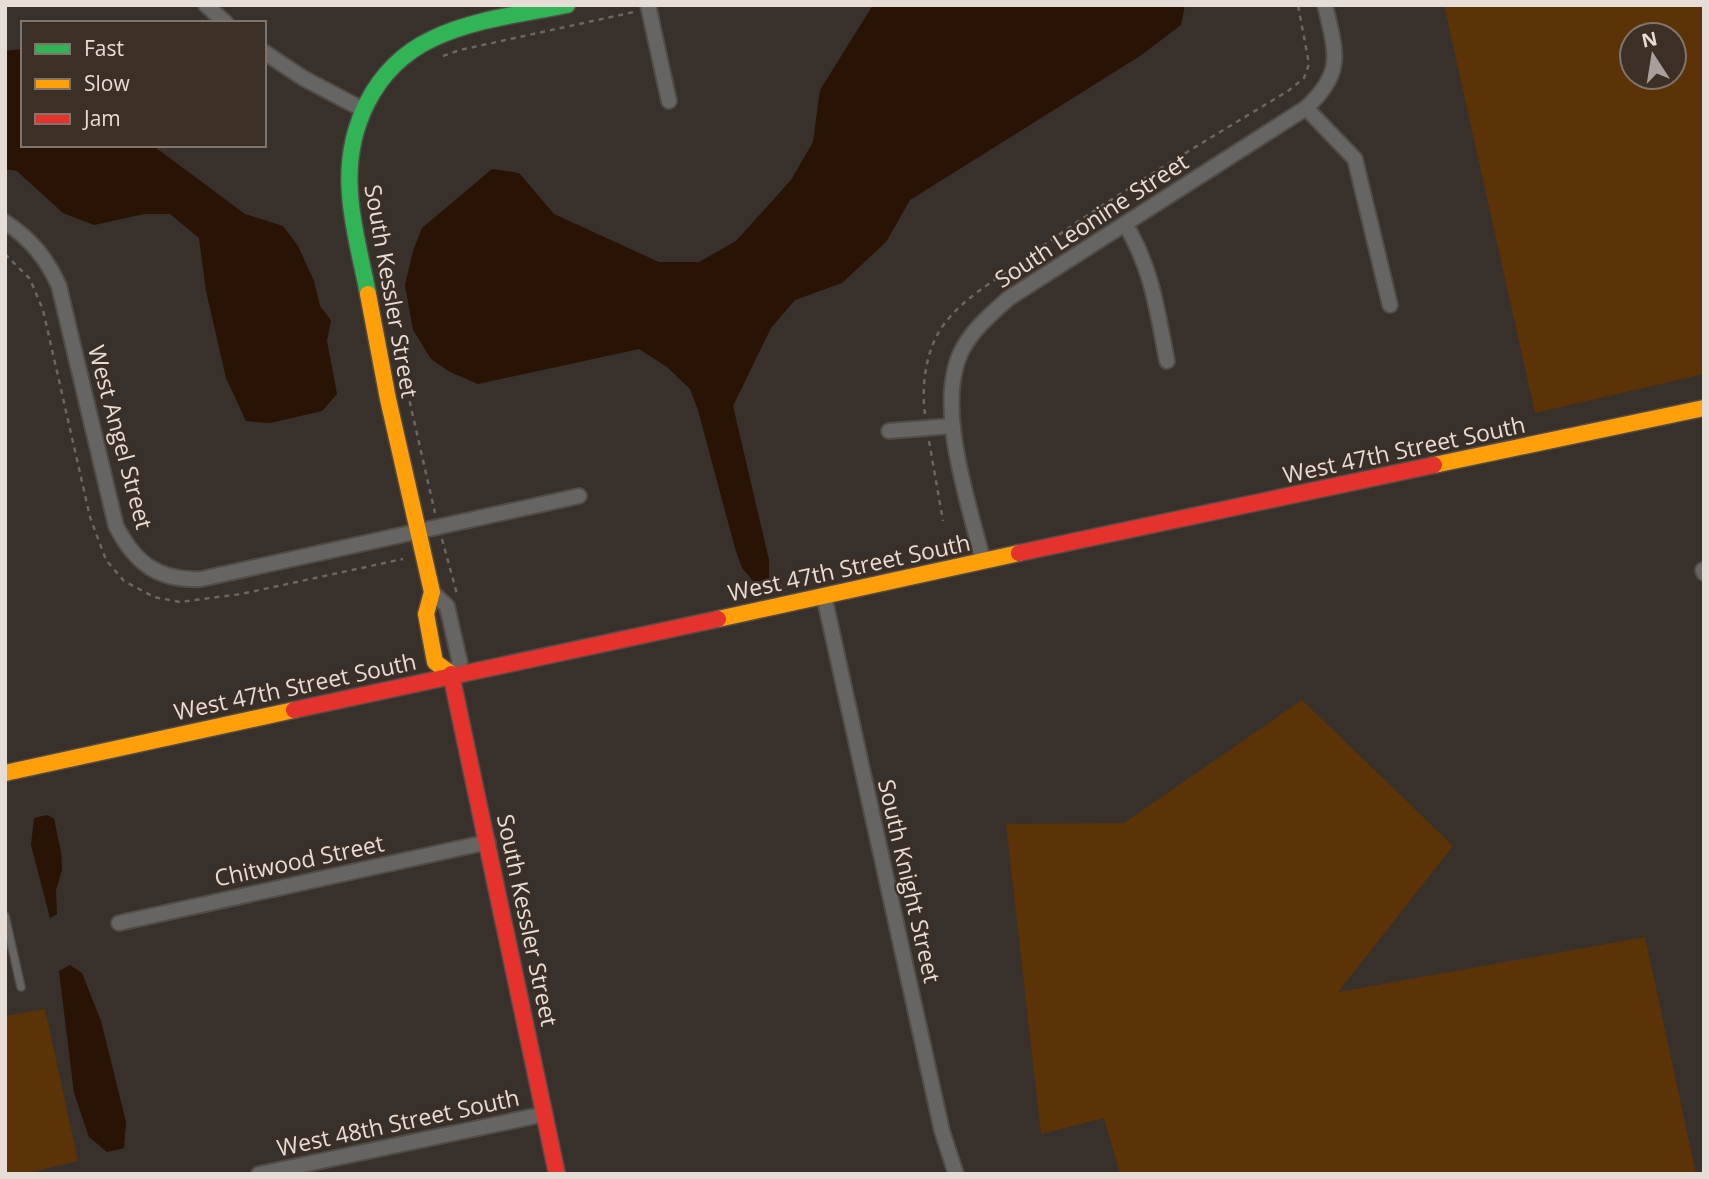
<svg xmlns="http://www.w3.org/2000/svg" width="1709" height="1179" viewBox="0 0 1709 1179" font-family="'Open Sans',sans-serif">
	<rect width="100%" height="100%" fill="#37302b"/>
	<g fill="#5b3306" fill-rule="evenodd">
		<path d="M1444,5H1704V374L1535,413ZM1632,35H1674V77H1632Z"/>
		<path d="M1302,700L1453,846L1338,992L1645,937L1696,1174H1120L1104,1118L1041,1134L1006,824L1124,823Z"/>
		<path d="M45,1009L78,1161L23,1174H5V1016Z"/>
	</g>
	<g fill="#281304">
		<path d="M873,5H1185L1181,25L1140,56L910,200L886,242L842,283L795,300L771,328L733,406L769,560V579L754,582L742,568L735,548L698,410L690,389L667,367L639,349L478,384L450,372L431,359L413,330L405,285L413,251L422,228L492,169L519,173L554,214L659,262H699L736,241L791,180L813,142L820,90Z"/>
		<path d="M23,49V145H152L245,214L283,226L298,246L314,281L320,306L331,320L327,341L337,394L322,411L270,423L246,421L226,378L206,291L199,238L170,214H144L94,225L63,213L17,171L5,169V51Z"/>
		<path d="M47,815L54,819L61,852L62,870L56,890L57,914L50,918L31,845L34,818Z"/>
		<path d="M70,965L82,973L101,1021L126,1122L124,1148L107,1152L89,1137L74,1093L59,971Z"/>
	</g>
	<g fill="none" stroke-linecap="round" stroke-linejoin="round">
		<g stroke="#524c47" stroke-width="10">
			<path id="lane" d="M5,916L21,987"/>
		</g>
		<g stroke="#524c47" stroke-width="18">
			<g id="street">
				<path d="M206,5L226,23"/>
				<path d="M648,5L669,101"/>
				<path d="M264,52L303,78L362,109"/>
				<path d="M1306,108L1355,159L1390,305"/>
				<path d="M5,222C31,239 47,259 59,286L116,526C135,563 158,581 201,579L579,496"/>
				<path d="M1125,224C1152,268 1157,310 1167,361"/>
				<path d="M889,431L952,426"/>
				<path d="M983,561C969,503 934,405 962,350C973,329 992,313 1009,298L1306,108C1345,72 1336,53 1325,5"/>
				<path d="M1703,570L1704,573"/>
				<path d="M432,592L447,606L460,663L452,675"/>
				<path d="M824,596L942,1131L956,1174"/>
				<path d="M119,923L488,842"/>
				<path d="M259,1174L545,1114"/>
			</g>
		</g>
		<g stroke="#524c47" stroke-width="19">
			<path id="fast" d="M368,294C362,262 352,227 350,194C345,130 373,67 432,39C473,19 522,14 567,5"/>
		</g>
		<g stroke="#524c47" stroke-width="19">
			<g id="slow">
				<path d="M368,294L388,399L432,592L426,614L435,662L451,674"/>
				<path d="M1434,465L1704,408"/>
				<path d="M718,619L1019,553"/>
				<path d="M5,773L294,710"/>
			</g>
		</g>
		<g stroke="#524c47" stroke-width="19">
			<g id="jam">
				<path d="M1019,553L1434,465"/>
				<path d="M451,674L557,1174"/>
				<path d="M294,710L718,619"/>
			</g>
		</g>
		<g stroke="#696664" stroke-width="2.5" stroke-dasharray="5 5" stroke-linecap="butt">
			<path d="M443,56L460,50L634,12"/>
			<path d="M5,254L30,279L43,310L90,517L106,560L124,581L154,597L180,602L241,594L403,559"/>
			<path d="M403,372L435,513"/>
			<path d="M925,414C921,385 926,347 945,323C964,298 994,281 1019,263C1105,200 1197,146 1288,91L1304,78L1309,64L1298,5"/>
			<path d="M929,441L943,521"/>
			<path d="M442,539L457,594"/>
		</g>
		<use href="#lane" stroke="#676563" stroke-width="7"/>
		<use href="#street" stroke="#676563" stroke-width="14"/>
		<use href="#fast" stroke="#30b455" stroke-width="16"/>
		<use href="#slow" stroke="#ff9f0a" stroke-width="16"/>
		<use href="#jam" stroke="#e5322d" stroke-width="16"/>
	</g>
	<g text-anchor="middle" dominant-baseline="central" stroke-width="5" stroke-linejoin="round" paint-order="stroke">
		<g font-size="23" fill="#e6ddd7" stroke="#3c2f26">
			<text transform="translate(1091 220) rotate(-33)">South Leonine Street</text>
			<text transform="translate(392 291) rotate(80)">South Kessler Street</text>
			<text transform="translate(121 437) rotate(75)">West Angel Street</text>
			<text transform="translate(1404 449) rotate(-12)">West 47th Street South</text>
			<text transform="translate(849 567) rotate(-12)">West 47th Street South</text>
			<text transform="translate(295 686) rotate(-12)">West 47th Street South</text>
			<text transform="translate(299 860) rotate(-12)">Chitwood Street</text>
			<text transform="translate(910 881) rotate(77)">South Knight Street</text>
			<text transform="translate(528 920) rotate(78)">South Kessler Street</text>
			<text transform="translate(398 1122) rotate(-12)">West 48th Street South</text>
		</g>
	</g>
	<rect width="1709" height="1179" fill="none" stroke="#e6ddd7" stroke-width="14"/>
	<rect x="21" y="21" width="245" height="126" fill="#3c2f26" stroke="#80756d" stroke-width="2"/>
	<rect x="35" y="44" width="35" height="10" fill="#30b455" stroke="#80756d" stroke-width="2"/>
	<text x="84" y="56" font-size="21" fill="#e6ddd7">Fast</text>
	<rect x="35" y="79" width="35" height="10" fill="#ff9f0a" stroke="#80756d" stroke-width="2"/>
	<text x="84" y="91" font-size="21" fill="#e6ddd7">Slow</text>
	<rect x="35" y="114" width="35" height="10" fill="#e5322d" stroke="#80756d" stroke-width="2"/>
	<text x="84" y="126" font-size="21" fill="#e6ddd7">Jam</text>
	<g transform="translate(1653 56) rotate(348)"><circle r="33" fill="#3c2f26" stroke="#80756d" stroke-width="2"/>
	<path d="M0-5L12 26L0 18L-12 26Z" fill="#a9a09b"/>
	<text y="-10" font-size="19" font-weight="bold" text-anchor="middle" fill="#e6ddd7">N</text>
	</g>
</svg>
